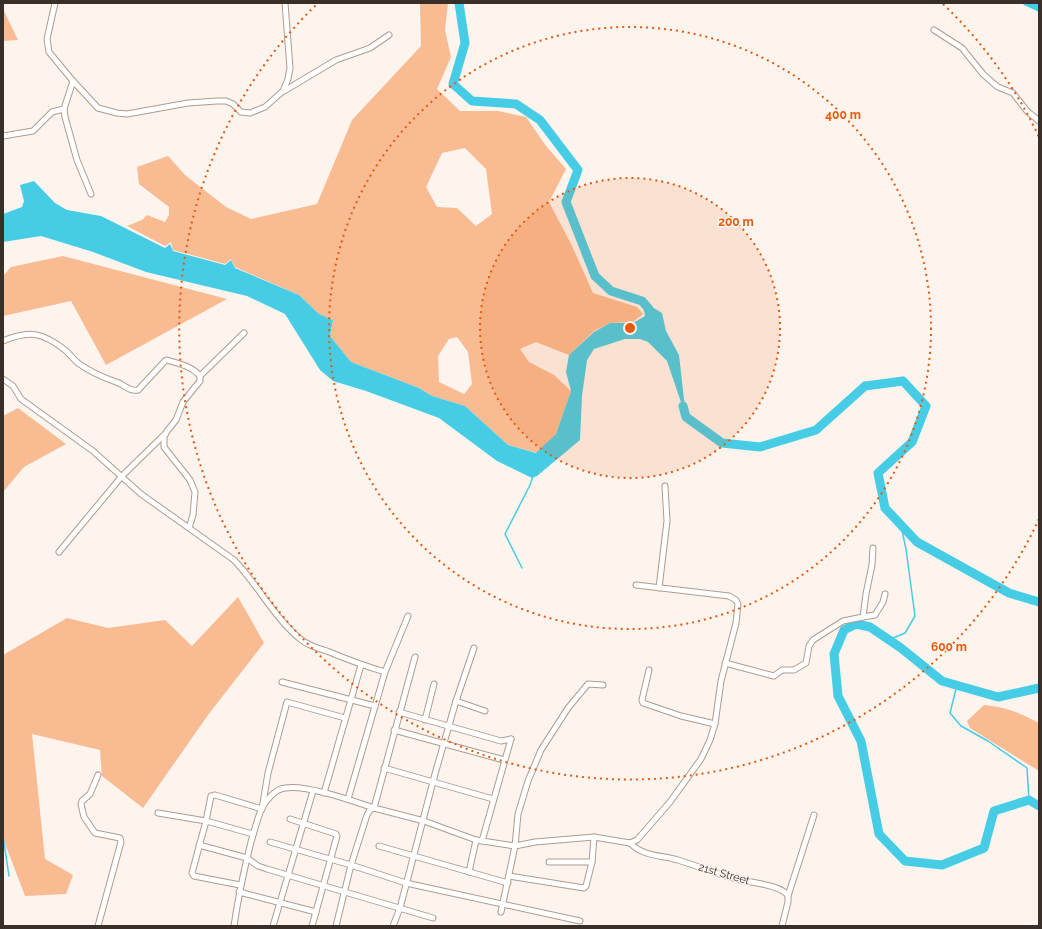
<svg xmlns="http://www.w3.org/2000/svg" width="1042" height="929" viewBox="0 0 1042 929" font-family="Raleway,sans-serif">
	<rect width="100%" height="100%" fill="#fdf4ee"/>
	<g fill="#f8bb92" fill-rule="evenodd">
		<path d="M416,3H448L445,30L451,57L437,89L460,111H498L526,117L546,146L566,169L549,202L572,246L593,293L637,307L643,314L633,322L610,323L594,331L569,355L536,342L520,349L529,362L554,375L571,391L556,434L537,453L508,445L465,406L432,396L419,388L351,362L330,336L333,320L319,314L299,295L235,267L231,259L225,264L173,250L171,242L165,246L127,226L142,220L147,215L165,222L169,215V207L139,184L137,167L168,156L185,175L226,207L251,219L317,204L352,120L421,46L420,4ZM465,148L486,169L492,214L476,226L457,208L437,207L426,187L442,153ZM457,337L468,352L472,384L464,394L439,382L438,356L449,339Z"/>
		<path d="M3,9L18,40L3,41Z"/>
		<path d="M63,256L227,299L106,365L71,301L3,316V276L11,267Z"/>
		<path d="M18,408L66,444L24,467L3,492V416Z"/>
		<path d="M238,597L264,643L208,715L143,808L102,776L100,750L32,734L45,859L73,875L66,894L25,896L3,838V655L67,618L108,628L165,620L192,646Z"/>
		<path d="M984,705C1006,707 1020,713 1039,723V771L970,728L967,721Z"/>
	</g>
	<g fill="#46cde5">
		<path d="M1022,3H1039V12L1024,5Z"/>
		<path d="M34,181L55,203L67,210L101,216L165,248L170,244L173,251L225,265L231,260L235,268L299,295L319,314L333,320L330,336L351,362L419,388L432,396L465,406L508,445L536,453L556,434L571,391L566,372L569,355L594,332L610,323H633L645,316L642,301L662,313L666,331L679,355L686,417L667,361L648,342L640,339H625L594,349L587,360L582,396L580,440L537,476L532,478L497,461L439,418L366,391L333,381L320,370L285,314L247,296L146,272L93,252L41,236L3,242V214L22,207L24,201L20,185Z"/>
	</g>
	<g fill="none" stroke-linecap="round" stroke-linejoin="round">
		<g stroke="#46cde5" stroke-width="1.5">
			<path d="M522,568L505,534L530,485L533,476"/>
			<path d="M888,640L905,633L915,616L906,549L901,526"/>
			<path d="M957,685L950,713L961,726L988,741L1027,768L1029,800"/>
			<path d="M3,836L9,876"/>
		</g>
		<g stroke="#46cde5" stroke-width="9">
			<path d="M459,3L465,43L453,84L472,101L516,104L540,120L578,170L566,202L595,276L611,291L642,301L649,309"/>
			<path d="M683,406L686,417L722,443L760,447L816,430L865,386L903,381L926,406L912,442L878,473L885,508L917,542L1009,593L1039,602"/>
			<path d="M1039,688L998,697L942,681L901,648L870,627L856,624L844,630L834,654L838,696L861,741L879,834L905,861L942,865L984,848L994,811L1029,800L1039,806"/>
		</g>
		<g stroke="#b09b8d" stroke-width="7">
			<g id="minor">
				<path d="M55,3L47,39L49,52L73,81L98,108L117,113L127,114L188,103L217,101H226L233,104L241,112L250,113L265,107L283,91L288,79L290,68L285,3"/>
				<path d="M934,30L962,48L983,74L993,83L998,87L1013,93L1027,111L1039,121"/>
				<path d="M73,81L64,109L65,117L77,160L91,194"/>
				<path d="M284,91L336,60L370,48L389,35"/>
				<path d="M3,136L33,131L52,112L64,109"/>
				<path d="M3,341C29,330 42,332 65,350C70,354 73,359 78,363C90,372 102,377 116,382C124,384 129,392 138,390L165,361L167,360C179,364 192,366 200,376"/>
				<path d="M3,379L13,386L21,399L93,451L141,494L234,560C258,585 273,616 299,638C307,645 317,648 327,651C346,659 365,666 385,672"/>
				<path d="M189,528L193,515L195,492L190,480L164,447V437L167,431L176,420L183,402L200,381V376L244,333"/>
				<path d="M59,552L122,476L165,434"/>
				<path d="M659,588L667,521L665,486"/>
				<path d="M863,617L875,615L883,602L885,594"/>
				<path d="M725,663L774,676L782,670H794L806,663L809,646L813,640L843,621L863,617L866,594L872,565L873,548"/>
				<path d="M649,670L642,700L643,703L681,716L715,724"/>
				<path d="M282,682L375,706"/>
				<path d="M456,701L485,711"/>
				<path d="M399,712L501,741L511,739"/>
				<path d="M425,720L434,684"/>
				<path d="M394,730L504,760"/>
				<path d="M384,768L493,799"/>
				<path d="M324,793L361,665"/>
				<path d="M348,799L385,672L408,616"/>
				<path d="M158,813L206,821L253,834"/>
				<path d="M290,819L336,834L337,836L312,926"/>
				<path d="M482,841L511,739"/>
				<path d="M270,842L351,865L406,883L580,921"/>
				<path d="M630,843C644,857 661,855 678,860C701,867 723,877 746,881C756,883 783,886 788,896V902L782,926"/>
				<path d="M199,845L247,858L258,866L267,869L433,918"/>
				<path d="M379,846L508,883"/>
				<path d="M549,862H592"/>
				<path d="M469,872L476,840"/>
				<path d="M509,876L584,888L586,886L592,862L594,837"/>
				<path d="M240,885L194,876L192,873L206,821L211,796L215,795L262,809L268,773L287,702L345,718"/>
				<path d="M239,892L316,912"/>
				<path d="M788,896L814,815"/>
				<path d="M501,912L515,846L518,814L528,781L541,750L568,708L588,684L603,685"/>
				<path d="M98,926L121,842L120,838L95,833L84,817L81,804L82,801L90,794L98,775"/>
				<path d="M234,926C238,898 244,870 251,842C254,832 257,820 261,810C265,801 275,789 285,788C305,784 353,801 374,808L415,657"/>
				<path d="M273,926L313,791"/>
				<path d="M336,926L351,865L367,815L370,810L374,808L424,821L476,840L515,846L535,842L594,837L630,843L637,840L670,802L701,759L710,740L715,724L721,681L736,623L738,604L736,600L729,596L636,585"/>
				<path d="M393,926L400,908L435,774L456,701L474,648"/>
			</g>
		</g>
		<use href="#minor" stroke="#fff" stroke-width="5"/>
	</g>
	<circle cx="630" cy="328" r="150" fill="#e8590c" fill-opacity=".12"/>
	<g fill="none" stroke="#e8590c" stroke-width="2" stroke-dasharray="2 4">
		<circle cx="630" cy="328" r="150"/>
		<circle cx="630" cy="328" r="301"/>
		<path d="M1039 519A451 451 0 1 1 317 4M943 4A451 451 0 0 1 1039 137"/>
	</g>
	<g text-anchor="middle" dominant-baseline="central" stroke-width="3" stroke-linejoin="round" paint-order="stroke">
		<g font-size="11" fill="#382f29" stroke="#fdf4ee">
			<text transform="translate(724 874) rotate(16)">21st Street</text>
		</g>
	</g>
	<circle cx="630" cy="328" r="6" fill="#e8590c" stroke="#fdf4ee" stroke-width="2"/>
	<g font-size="12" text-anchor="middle" font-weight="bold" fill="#e8590c" stroke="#fdf4ee" stroke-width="3" stroke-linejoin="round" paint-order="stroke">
		<text x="843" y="119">400 m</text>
		<text x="736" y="226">200 m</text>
		<text x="949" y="651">600 m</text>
	</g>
	<rect width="1042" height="929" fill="none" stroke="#382f29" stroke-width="8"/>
</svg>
